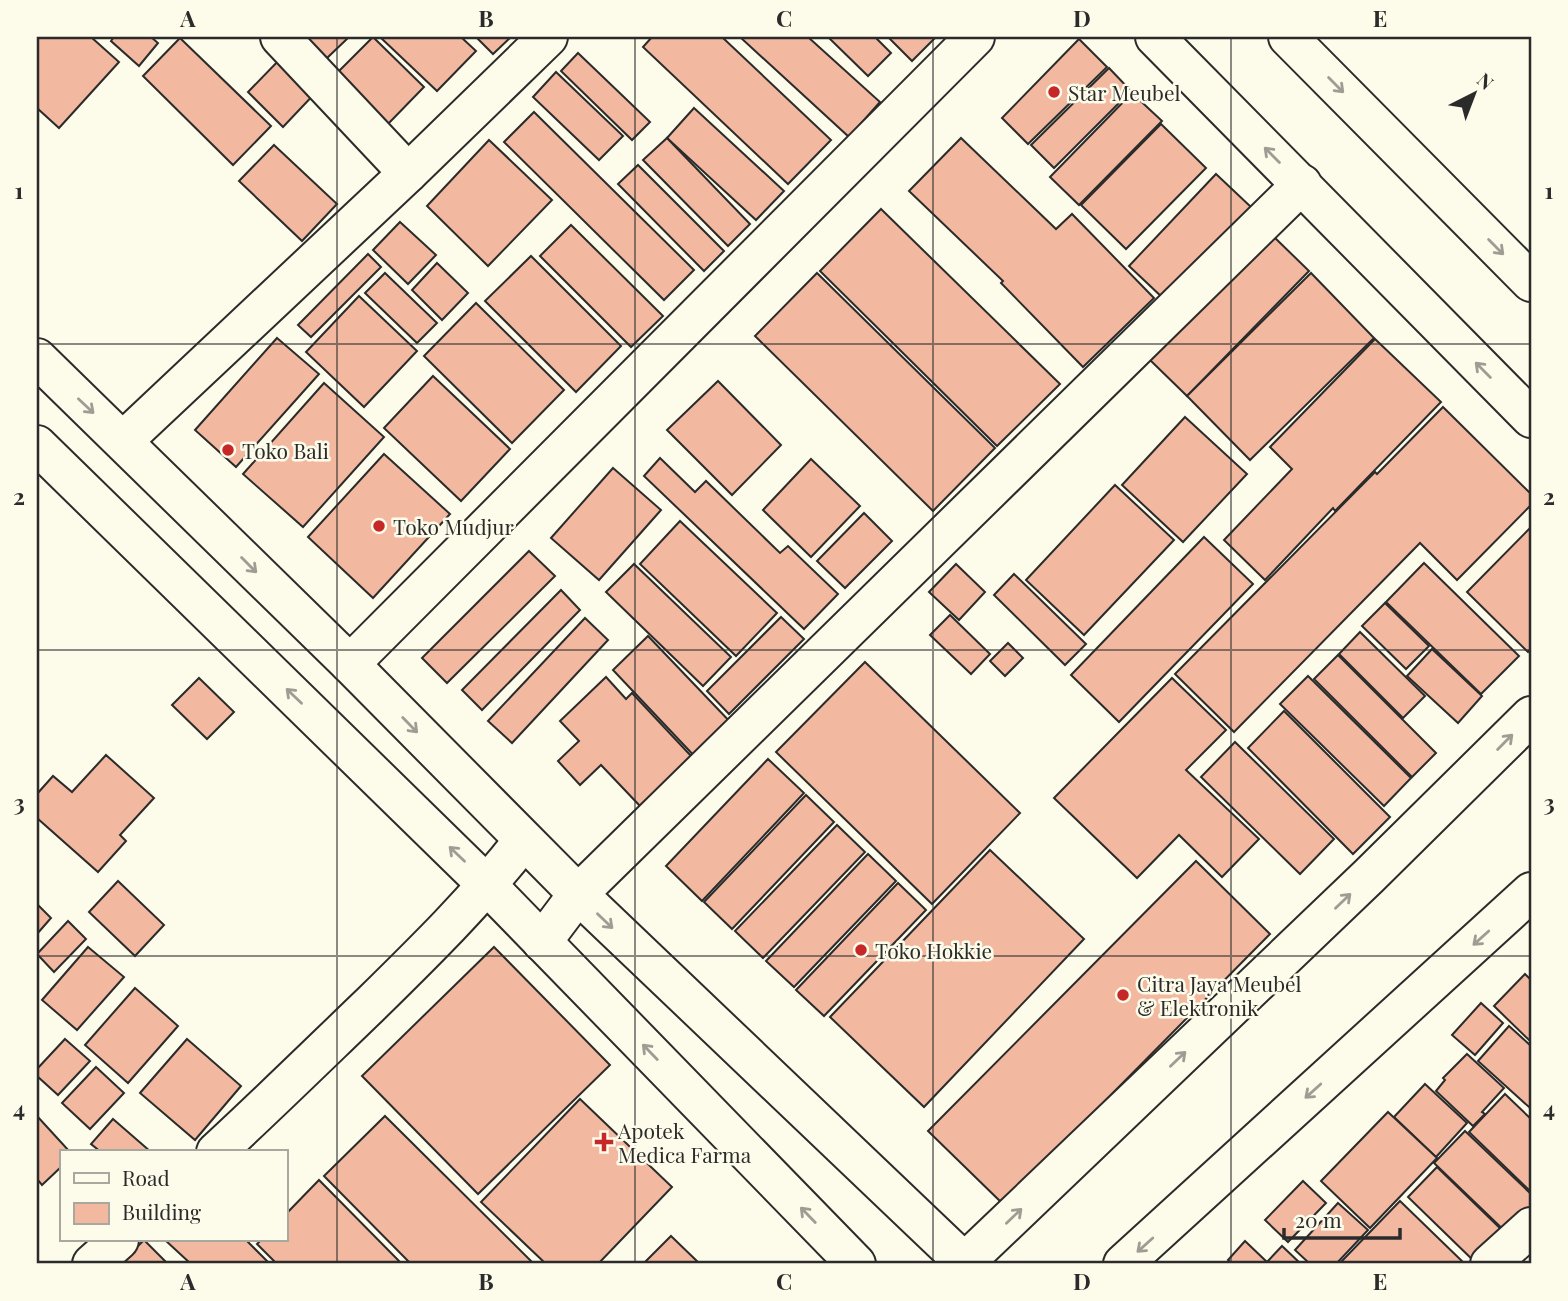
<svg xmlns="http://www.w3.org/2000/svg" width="1568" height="1301" viewBox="0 0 1568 1301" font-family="'Playfair Display',serif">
	<rect width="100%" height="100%" fill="#fdfbea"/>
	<g fill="#f2b8a0" stroke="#2b2b2b" stroke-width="2">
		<path d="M37,37H91L119,62L59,128L37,108Z"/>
		<path d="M114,37H151L158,43L139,66L111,41Z"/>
		<path d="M306,37H349L327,58Z"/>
		<path d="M373,37L424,87L386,126L334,76Z"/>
		<path d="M380,37H461L476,51L437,91Z"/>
		<path d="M476,37H511L493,54Z"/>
		<path d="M652,37H722L831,140L788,184L643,47Z"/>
		<path d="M740,37H808L880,102L849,137Z"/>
		<path d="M828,37H875L891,53L868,76Z"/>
		<path d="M888,37H936L912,61Z"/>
		<path d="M180,38L271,126L233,165L143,76Z"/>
		<path d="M1079,39L1107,67L1028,144L1002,118Z"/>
		<path d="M578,53L650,122L632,140L561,71Z"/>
		<path d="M284,55L319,89L283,127L248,92Z"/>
		<path d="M1109,68L1131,91L1054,168L1031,145Z"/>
		<path d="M556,72L623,136L599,160L533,97Z"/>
		<path d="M1132,93L1162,121L1079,205L1050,177Z"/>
		<path d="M694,108L784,191L756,220L667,138Z"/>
		<path d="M534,112L694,270L664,300L504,142Z"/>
		<path d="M1161,124L1206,168L1126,249L1081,205Z"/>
		<path d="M667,138L750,224L728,246L643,160Z"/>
		<path d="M961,138L1056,229L1072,214L1154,298L1083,367L1001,283L1003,281L909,191Z"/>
		<path d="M489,140L552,200L488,266L427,206Z"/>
		<path d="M274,145L337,204L302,241L239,181Z"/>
		<path d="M638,165L724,251L704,271L618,184Z"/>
		<path d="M1216,174L1251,207L1164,299L1129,266Z"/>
		<path d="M881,209L1060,384L997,446L820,271Z"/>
		<path d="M400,222L436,255L408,284L373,250Z"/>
		<path d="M571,225L663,316L631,347L540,256Z"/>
		<path d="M1272,235L1309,271L1187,396L1150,360Z"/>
		<path d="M368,254L381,267L311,337L298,325Z"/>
		<path d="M531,256L621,346L576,392L485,301Z"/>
		<path d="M437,263L468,293L442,320L412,290Z"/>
		<path d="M385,273L437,323L417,343L365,293Z"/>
		<path d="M817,273L995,448L933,511L755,336Z"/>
		<path d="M1311,273L1374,338L1250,460L1187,396Z"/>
		<path d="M359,296L417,351L364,407L306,352Z"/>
		<path d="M476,303L564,390L512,443L424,356Z"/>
		<path d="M277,338L319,374L236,467L195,430Z"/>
		<path d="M1375,339L1441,402L1335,511L1333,508L1265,580L1224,540L1292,469L1270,447Z"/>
		<path d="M433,376L510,449L461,501L384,428Z"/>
		<path d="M718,381L781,445L732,495L667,430Z"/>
		<path d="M324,383L384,437L303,527L243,474Z"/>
		<path d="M1443,407L1531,494V505L1457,580L1420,543L1234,732L1175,674L1375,472L1377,474Z"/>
		<path d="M1185,417L1247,474L1183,542L1122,485Z"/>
		<path d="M384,454L450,514L373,598L308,537Z"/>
		<path d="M660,458L695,492L706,481L780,553L788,546L838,594L804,629L644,476Z"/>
		<path d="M811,459L860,506L811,557L763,510Z"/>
		<path d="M613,468L661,510L599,580L551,538Z"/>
		<path d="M1115,485L1174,540L1084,635L1026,580Z"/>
		<path d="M864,513L892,541L845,588L817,561Z"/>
		<path d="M680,521L777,613L736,656L640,564Z"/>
		<path d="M1531,527V648L1528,652L1467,592Z"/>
		<path d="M1204,537L1253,584L1119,722L1071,675Z"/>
		<path d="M529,551L555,576L447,683L422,658Z"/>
		<path d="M1424,563L1519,656L1481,694L1386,602Z"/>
		<path d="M634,564L731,657L703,686L606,592Z"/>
		<path d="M956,564L985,592L959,620L929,592Z"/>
		<path d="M1014,574L1086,644L1065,665L994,595Z"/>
		<path d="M561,590L580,610L482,710L462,690Z"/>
		<path d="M1385,603L1429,646L1406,669L1362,626Z"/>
		<path d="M950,615L990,654L971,674L930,635Z"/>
		<path d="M781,617L804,639L729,714L707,691Z"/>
		<path d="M585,618L608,640L512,743L488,721Z"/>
		<path d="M1360,632L1425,696L1403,718L1339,654Z"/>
		<path d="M648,636L735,727L699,761L613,670Z"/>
		<path d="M1008,643L1023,658L1005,676L990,661Z"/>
		<path d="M1432,649L1482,696L1458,723L1407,676Z"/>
		<path d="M1338,655L1436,753L1412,777L1314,679Z"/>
		<path d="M865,662L1020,813L932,904L776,752Z"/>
		<path d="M1308,676L1411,778L1384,806L1280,704Z"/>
		<path d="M606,677L626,699L632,693L692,757L640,806L601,765L580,785L558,761L579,741L560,721Z"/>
		<path d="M199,678L234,712L207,739L172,705Z"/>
		<path d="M1172,678L1226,730L1186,770L1259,839L1222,877L1179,835L1137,878L1054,798Z"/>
		<path d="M1284,711L1390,817L1353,854L1248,748Z"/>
		<path d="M1235,742L1334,839L1300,874L1201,777Z"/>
		<path d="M106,755L154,798L120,835L126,841L98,872L37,818V794L53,776L72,792Z"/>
		<path d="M768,759L804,793L702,901L666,866Z"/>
		<path d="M806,795L834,822L732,929L704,902Z"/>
		<path d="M837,825L865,852L763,958L735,931Z"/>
		<path d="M990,850L1084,939L924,1107L830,1017Z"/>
		<path d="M868,854L896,881L794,987L766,961Z"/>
		<path d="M1196,861L1270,934L1003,1204L928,1131Z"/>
		<path d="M118,881L164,925L135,956L89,912Z"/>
		<path d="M898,883L926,910L824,1016L796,990Z"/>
		<path d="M37,904L51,918L37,934Z"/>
		<path d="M68,921L86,939L54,972L37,954Z"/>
		<path d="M88,947L124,977L77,1030L42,1000Z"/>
		<path d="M494,947L610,1065L478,1194L362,1076Z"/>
		<path d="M1525,974L1531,980V1042L1494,1006Z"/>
		<path d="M135,988L178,1026L128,1083L85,1045Z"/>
		<path d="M1481,1003L1503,1023L1475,1055L1452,1035Z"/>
		<path d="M1509,1026L1531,1046V1104L1529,1107L1478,1061Z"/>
		<path d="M65,1039L90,1061L58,1095L37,1076V1069Z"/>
		<path d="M187,1039L241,1086L195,1140L140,1093Z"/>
		<path d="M1467,1054L1504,1088L1482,1112L1485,1114L1473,1126L1436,1091L1445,1080L1443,1078Z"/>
		<path d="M96,1067L124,1093L90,1129L62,1103Z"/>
		<path d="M1425,1084L1467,1123L1436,1157L1394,1117Z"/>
		<path d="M1505,1094L1531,1119V1192L1469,1132Z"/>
		<path d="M580,1099L672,1187L598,1264H546L481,1202Z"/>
		<path d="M1388,1112L1437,1158L1370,1228L1321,1181Z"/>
		<path d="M37,1116L70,1152H61V1167L42,1185L37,1179Z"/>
		<path d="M385,1116L534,1264H411L324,1176Z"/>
		<path d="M113,1119L151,1152H101L91,1144Z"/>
		<path d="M1465,1131L1531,1194V1216L1511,1237L1434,1163Z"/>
		<path d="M1437,1167L1507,1235L1477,1264L1408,1197Z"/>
		<path d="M319,1180L402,1264H277L257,1244L261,1240H285V1215Z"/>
		<path d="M1303,1181L1326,1203L1288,1242L1265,1220Z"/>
		<path d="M1400,1201L1465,1264H1339Z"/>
		<path d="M1338,1203L1368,1230L1336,1264H1310L1295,1250Z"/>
		<path d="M671,1236L700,1264H643Z"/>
		<path d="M144,1240L168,1264H120Z"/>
		<path d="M165,1240H246L268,1262L266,1264H191Z"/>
		<path d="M1245,1241L1267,1262L1282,1246L1301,1264H1232L1228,1260Z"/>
	</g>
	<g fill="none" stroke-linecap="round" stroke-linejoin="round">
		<g stroke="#2b2b2b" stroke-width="42">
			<g id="minor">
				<path d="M280,37L408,173"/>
				<path d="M1155,37L1531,418"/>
				<path d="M1288,37L1531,282"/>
				<path d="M123,441L408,173L548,37"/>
				<path d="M350,664L975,37"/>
				<path d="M542,942L578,894L1302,184"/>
				<path d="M216,1152C268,1104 319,1054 370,1005C424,952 477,900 523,841"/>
				<path d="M92,1264L119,1240"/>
				<path d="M963,1264L1369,876L1531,716"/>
				<path d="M1123,1264L1531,892"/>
				<path d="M1490,1264L1531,1227"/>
			</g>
		</g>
		<g stroke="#2b2b2b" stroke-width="42">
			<g id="highway">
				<path d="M37,358L350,664L578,894L966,1264"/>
				<path d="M37,445L488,886L856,1264"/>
			</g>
		</g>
		<use href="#minor" stroke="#fdfbea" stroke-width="38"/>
		<use href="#highway" stroke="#fdfbea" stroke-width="38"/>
	</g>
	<defs><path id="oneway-shaft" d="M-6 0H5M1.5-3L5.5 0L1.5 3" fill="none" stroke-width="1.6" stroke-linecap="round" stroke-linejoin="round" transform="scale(1.75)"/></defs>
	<g stroke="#9e9d94">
		<use href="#oneway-shaft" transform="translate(1336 85) rotate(45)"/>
		<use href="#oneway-shaft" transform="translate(1272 155) rotate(-135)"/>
		<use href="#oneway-shaft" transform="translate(1496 247) rotate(45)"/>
		<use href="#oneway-shaft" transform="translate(1483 370) rotate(-135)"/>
		<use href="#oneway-shaft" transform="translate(86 406) rotate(43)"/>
		<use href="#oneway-shaft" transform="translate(249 565) rotate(45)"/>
		<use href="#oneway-shaft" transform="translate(294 696) rotate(-136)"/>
		<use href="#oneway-shaft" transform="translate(410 725) rotate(46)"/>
		<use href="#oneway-shaft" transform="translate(1505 742) rotate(-45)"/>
		<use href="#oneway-shaft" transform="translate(457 854) rotate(-136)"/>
		<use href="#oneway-shaft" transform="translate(1343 901) rotate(-44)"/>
		<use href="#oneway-shaft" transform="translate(605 921) rotate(44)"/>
		<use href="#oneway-shaft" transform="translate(1481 938) rotate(138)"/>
		<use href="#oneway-shaft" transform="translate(650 1052) rotate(-134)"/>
		<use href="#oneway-shaft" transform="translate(1178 1059) rotate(-44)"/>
		<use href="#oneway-shaft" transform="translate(1313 1091) rotate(138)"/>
		<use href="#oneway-shaft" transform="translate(808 1215) rotate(-134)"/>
		<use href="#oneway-shaft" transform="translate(1014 1216) rotate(-44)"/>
		<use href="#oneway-shaft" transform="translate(1145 1245) rotate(138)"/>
	</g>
	<path fill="none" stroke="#2b2b2b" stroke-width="2" stroke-opacity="0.55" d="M337,37V1264M635,37V1264M933,37V1264M1231,37V1264M37,344H1531M37,650H1531M37,956H1531"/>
	<g fill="#c62828" stroke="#fdfbea" stroke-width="2.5">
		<circle cx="1054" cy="92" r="7"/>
		<circle cx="228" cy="450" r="7"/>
		<circle cx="379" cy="526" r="7"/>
		<circle cx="861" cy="950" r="7"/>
		<circle cx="1123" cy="995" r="7"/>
		<path d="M600.5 1131.5h7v7h7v7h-7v7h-7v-7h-7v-7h7z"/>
	</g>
	<g text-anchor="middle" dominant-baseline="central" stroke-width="5" stroke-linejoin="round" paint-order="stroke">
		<g font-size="21" fill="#2b2b2b" stroke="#fdfbea" text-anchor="start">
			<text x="1068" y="92">Star Meubel</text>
			<text x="242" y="450">Toko Bali</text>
			<text x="393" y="526">Toko Mudjur</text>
			<text x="875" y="950">Toko Hokkie</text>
			<text x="1137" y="983">Citra Jaya Meubel<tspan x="1137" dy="24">&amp; Elektronik</tspan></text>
			<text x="618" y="1130">Apotek<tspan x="618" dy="24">Medica Farma</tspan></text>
		</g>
	</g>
	<rect width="1568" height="1301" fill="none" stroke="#fdfbea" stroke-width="77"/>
	<rect x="60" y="1150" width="228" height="91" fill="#fdfbea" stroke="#a9a89e" stroke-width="2"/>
	<rect x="74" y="1173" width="35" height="10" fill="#fdfbea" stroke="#a9a89e" stroke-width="2"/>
	<text x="122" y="1186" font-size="21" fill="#2b2b2b">Road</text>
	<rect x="74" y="1203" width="35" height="21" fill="#f2b8a0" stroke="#a9a89e" stroke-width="2"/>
	<text x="122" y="1220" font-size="21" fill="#2b2b2b">Building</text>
	<g transform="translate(1474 94) rotate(42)" stroke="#fdfbea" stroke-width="5" paint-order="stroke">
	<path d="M0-5L12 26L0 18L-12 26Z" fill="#2b2b2b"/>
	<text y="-10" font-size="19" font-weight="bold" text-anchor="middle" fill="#2b2b2b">N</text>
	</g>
	<path d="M1284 1228v10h116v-10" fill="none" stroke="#2b2b2b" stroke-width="3.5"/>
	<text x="1295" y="1228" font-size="21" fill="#2b2b2b" stroke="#fdfbea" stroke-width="5" paint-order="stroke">20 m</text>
	<rect x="38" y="38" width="1492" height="1224" fill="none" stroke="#2b2b2b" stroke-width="2.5"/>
	<g font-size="23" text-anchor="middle" font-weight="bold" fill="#2b2b2b">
		<text x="188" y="27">A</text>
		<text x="486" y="27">B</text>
		<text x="784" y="27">C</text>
		<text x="1082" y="27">D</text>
		<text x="1380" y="27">E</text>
		<text x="19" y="199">1</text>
		<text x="1549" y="199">1</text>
		<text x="19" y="505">2</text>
		<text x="1549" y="505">2</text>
		<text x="19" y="811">3</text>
		<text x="1549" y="811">3</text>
		<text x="19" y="1117">4</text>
		<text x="1549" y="1117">4</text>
		<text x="188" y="1290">A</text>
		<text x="486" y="1290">B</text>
		<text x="784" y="1290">C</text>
		<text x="1082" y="1290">D</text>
		<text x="1380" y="1290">E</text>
	</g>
</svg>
